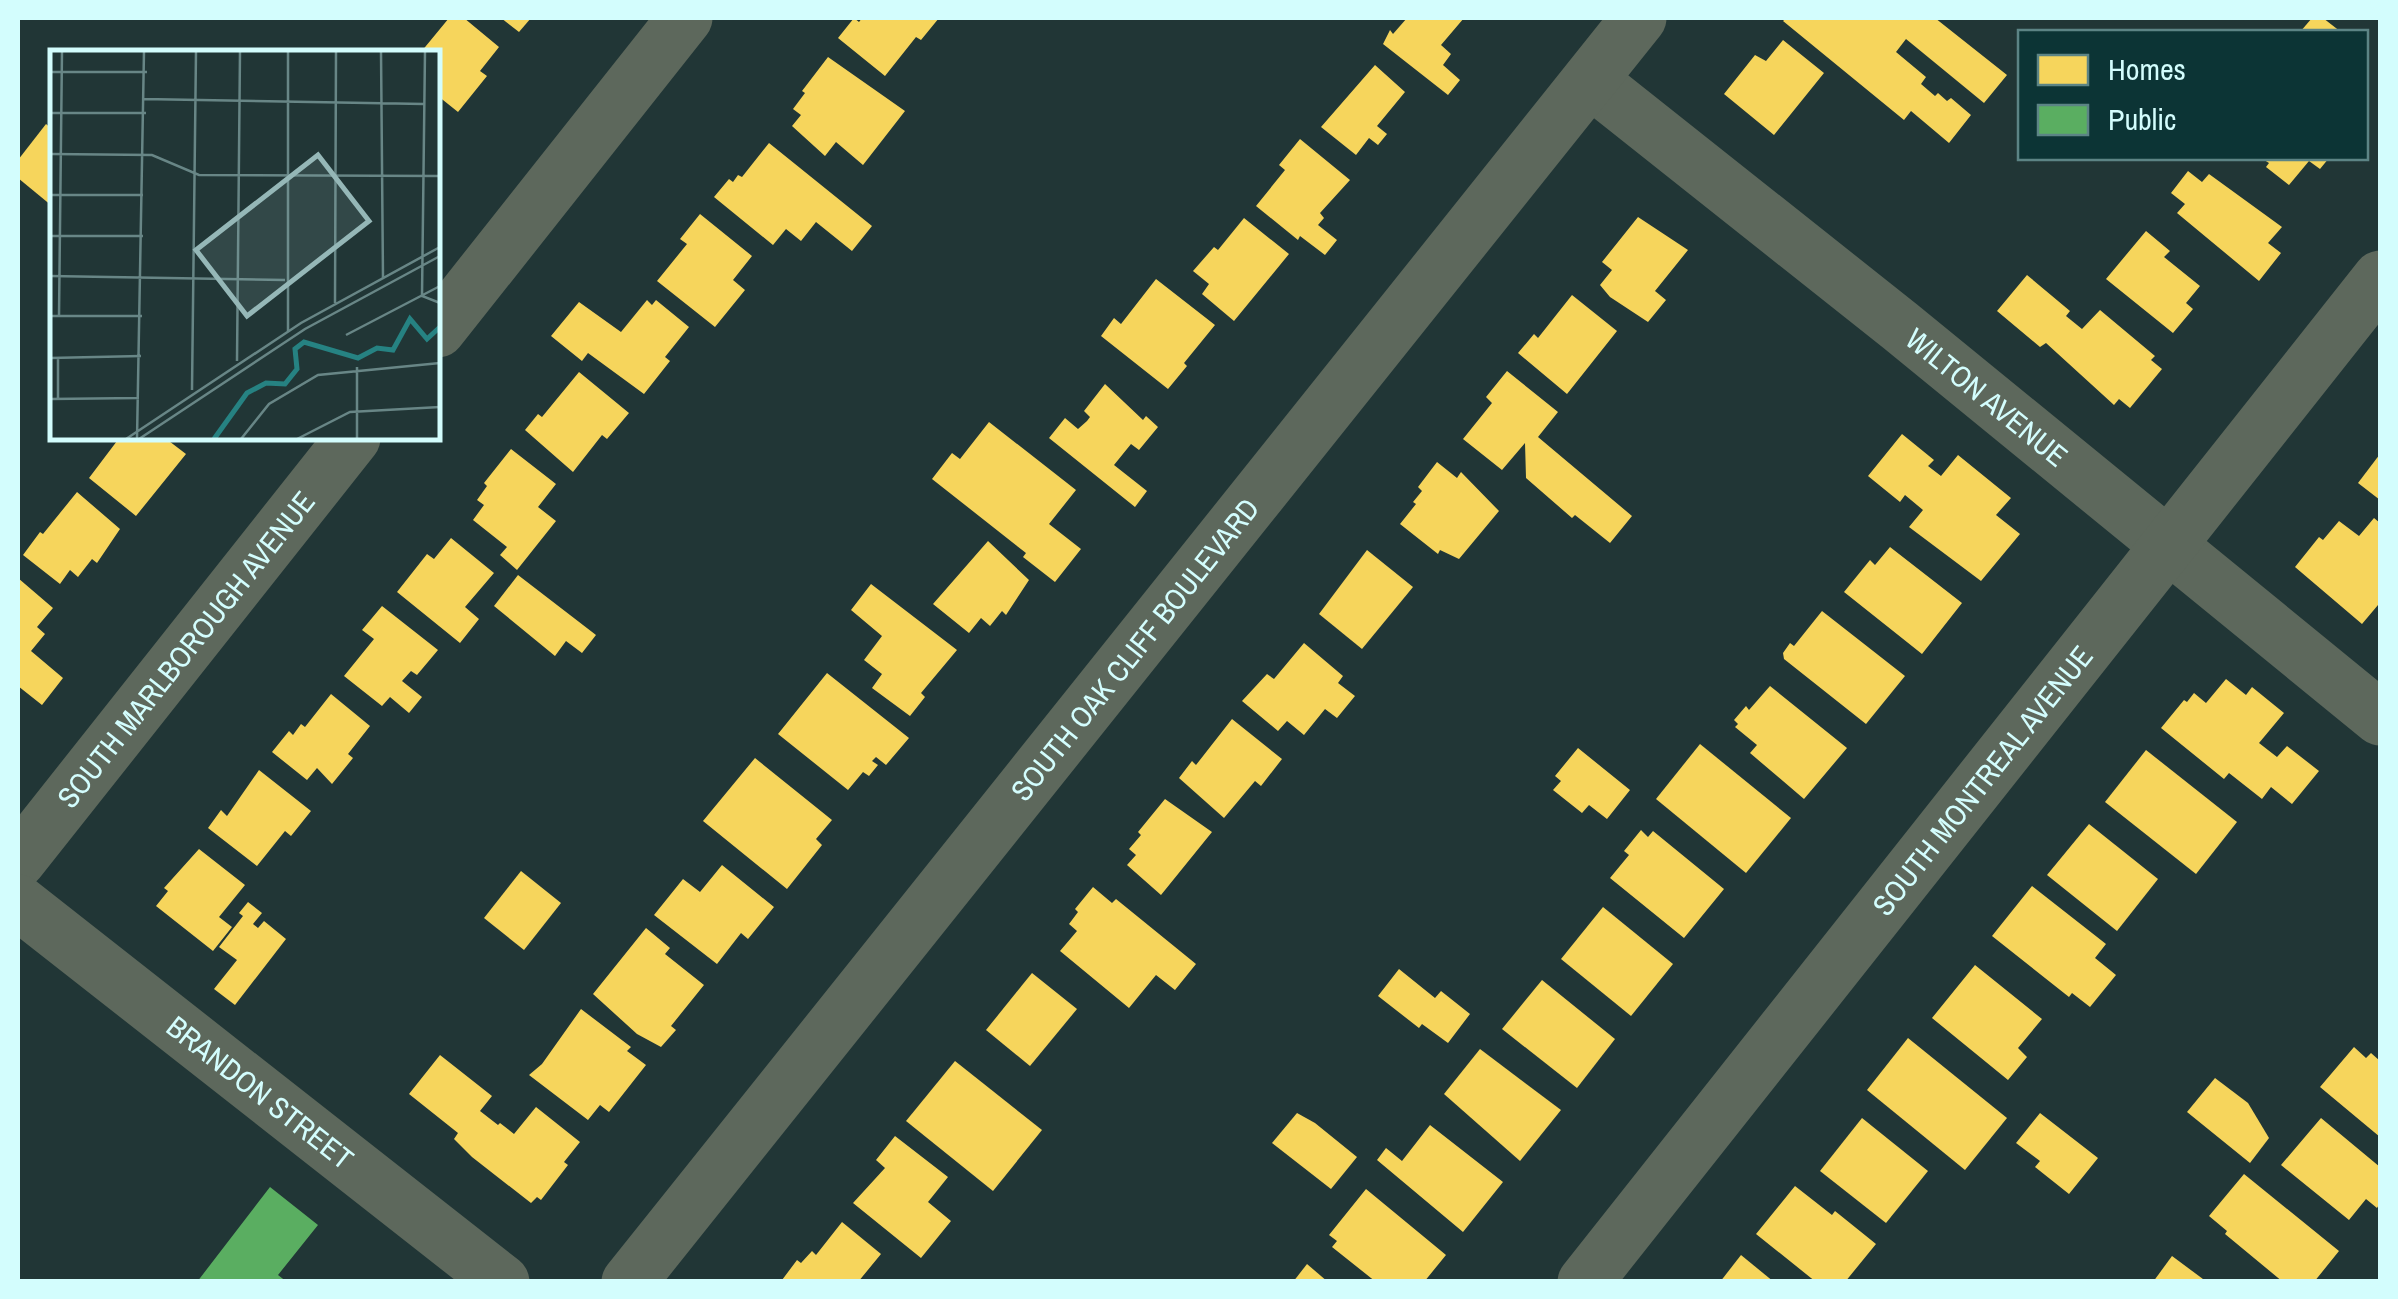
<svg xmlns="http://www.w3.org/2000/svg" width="2398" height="1299" viewBox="0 0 2398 1299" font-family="'Archivo Narrow',sans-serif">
	<rect width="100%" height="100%" fill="#213636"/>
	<g fill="#f6d55c">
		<path d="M449,18H464L499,47L480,71L487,76L458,112L438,96V52H421Z"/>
		<path d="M501,18H531L519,32Z"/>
		<path d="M854,18L859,22L862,18H939L921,40L916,37L885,76L838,38Z"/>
		<path d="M1407,18H1464L1441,45L1451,54L1443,65L1460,80L1448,95L1383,44L1390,30L1393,34Z"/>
		<path d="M1786,18H1935L2007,75L1984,103L1906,39L1896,52L1926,77L1921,84L1935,96L1938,93L1947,101L1951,98L1971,115L1949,143L1911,111L1904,120L1783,21Z"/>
		<path d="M2312,18H2323L2341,32H2300Z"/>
		<path d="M1783,40L1824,73L1774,135L1724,94L1755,55L1766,61Z"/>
		<path d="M828,57L905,111L863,165L836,142L825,156L792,126L801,115L793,109L805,93L802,91Z"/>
		<path d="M1375,65L1405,92L1377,126L1387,134L1378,145L1369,138L1356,155L1321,127Z"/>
		<path d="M46,124L52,129V206L18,178V160Z"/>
		<path d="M1300,139L1350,180L1320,213L1324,218L1318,225L1337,240L1325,255L1300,236L1298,240L1256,206L1285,170L1279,165Z"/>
		<path d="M769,143L872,226L852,251L816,222L801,241L786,229L773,245L714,197L729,179L733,182L738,175L742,177Z"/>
		<path d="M2261,158H2329L2320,169L2309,161L2289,185L2266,167L2269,163Z"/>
		<path d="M2188,171L2202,182L2209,174L2282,227L2268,243L2281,253L2259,281L2177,213L2185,204L2171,193Z"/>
		<path d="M700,214L752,256L733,280L745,290L715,327L657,281L687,244L680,239Z"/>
		<path d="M1638,217L1688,250L1655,291L1666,300L1648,322L1610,297L1600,285L1612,270L1602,262Z"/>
		<path d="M1244,218L1289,254L1234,321L1202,294L1209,284L1193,271L1214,247L1218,250Z"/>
		<path d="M2146,231L2170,251L2164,257L2200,286L2186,303L2193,309L2173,333L2106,279Z"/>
		<path d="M2027,275L2070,311L2066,316L2082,329L2100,310L2155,356L2151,360L2162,369L2130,408L2119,399L2114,405L2046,343L2040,347L1997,311Z"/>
		<path d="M1156,279L1215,325L1184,363L1187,366L1168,389L1101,336L1114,318L1121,324Z"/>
		<path d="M1572,295L1617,331L1567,394L1518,353L1534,334L1538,338Z"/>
		<path d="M647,300L652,305L656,300L689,327L665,357L670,361L644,394L588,353L582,361L551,336L579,302L621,332Z"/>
		<path d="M1507,371L1558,412L1538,437L1632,516L1610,543L1575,515L1572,518L1526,478L1525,443L1502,470L1463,439L1492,403L1486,397Z"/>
		<path d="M579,372L629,413L607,439L602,435L573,472L525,430L538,414L542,417Z"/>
		<path d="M1105,384L1143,420L1146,416L1158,427L1139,450L1131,444L1114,465L1147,491L1135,507L1049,438L1065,418L1078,429L1087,421L1090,417L1084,411Z"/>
		<path d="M989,422L1076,490L1049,524L1081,549L1055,582L1023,557L1026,553L932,479L952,453L960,459Z"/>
		<path d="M1902,434L1934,460L1928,466L1941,476L1958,455L2011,498L1996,515L2020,534L1981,581L1909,527L1923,510L1905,495L1900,502L1868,476Z"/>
		<path d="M112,438H165L186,454L136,516L89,478L117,441Z"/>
		<path d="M511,449L556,484L538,507L556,521L517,570L500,555L507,547L473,520L484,505L477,500L487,486L484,483Z"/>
		<path d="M2380,454V500L2358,483Z"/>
		<path d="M1437,462L1457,478L1461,472L1499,511L1459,559L1440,550L1438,554L1400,524L1416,504L1413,502L1422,491L1418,487Z"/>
		<path d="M77,492L120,529L97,563L92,559L78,577L70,570L60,584L23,555L40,532L43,534Z"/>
		<path d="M2374,518L2380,523V607L2378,605L2362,624L2295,567L2319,537L2323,540L2339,521L2359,536Z"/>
		<path d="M451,538L494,573L465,607L479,619L460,643L397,592L427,554L434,559Z"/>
		<path d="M988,541L1029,580L1006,615L1002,611L990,626L981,618L969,633L933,604Z"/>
		<path d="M1890,547L1962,603L1922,654L1844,592L1870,560L1875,565Z"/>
		<path d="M1367,550L1413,587L1362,649L1319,614Z"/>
		<path d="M518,575L596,635L582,653L566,641L555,656L494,606Z"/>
		<path d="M18,578L53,608L37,627L45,634L31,651L63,678L42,705L18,686Z"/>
		<path d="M871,584L957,650L921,693L925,697L910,716L872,688L882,674L864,660L882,636L851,610Z"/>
		<path d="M382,606L438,650L417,675L411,671L402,681L422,697L409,713L390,697L382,706L344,676L374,639L362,630Z"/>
		<path d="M1822,611L1905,676L1866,724L1784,659L1783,653L1790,643L1794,646Z"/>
		<path d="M1304,643L1343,676L1338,683L1355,696L1337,718L1325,709L1304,735L1287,721L1278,731L1242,701L1267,674L1274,679Z"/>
		<path d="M827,673L909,738L886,765L876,757L872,761L878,765L869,776L863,772L848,790L778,734Z"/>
		<path d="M2226,679L2246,695L2252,687L2284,713L2259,743L2277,757L2287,746L2319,771L2292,804L2271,787L2262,799L2229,773L2224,779L2161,728L2184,700L2187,702L2194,693L2206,703Z"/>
		<path d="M1770,686L1847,748L1804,799L1750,753L1757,745L1735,727L1738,724L1734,720L1746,706L1749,710Z"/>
		<path d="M331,694L370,726L348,754L353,758L332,784L317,768L307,780L272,752L289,731L293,735L301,724L305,727Z"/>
		<path d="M1232,719L1282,759L1261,786L1255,781L1224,818L1179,778L1192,761L1196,765Z"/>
		<path d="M1700,744L1791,818L1746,873L1656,799Z"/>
		<path d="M1578,748L1630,790L1607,819L1589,805L1582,813L1553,790L1561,781L1555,776Z"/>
		<path d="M2146,750L2237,822L2196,874L2105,802Z"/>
		<path d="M755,758L832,820L816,839L822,845L787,889L703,821Z"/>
		<path d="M259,770L311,811L291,836L285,831L257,866L208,828L221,810L227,816Z"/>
		<path d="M1165,799L1212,832L1161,895L1127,865L1136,855L1129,849L1141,835L1138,832Z"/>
		<path d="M2089,824L2158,879L2117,931L2047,875Z"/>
		<path d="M1641,830L1648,837L1653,831L1724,889L1684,938L1610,878L1629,855L1624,851Z"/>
		<path d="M199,849L245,885L219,917L232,927L213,951L156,906L168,891L164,888Z"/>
		<path d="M722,865L774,907L748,939L741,933L717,964L654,915L683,879L700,892Z"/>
		<path d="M521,871L561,903L524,950L484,918Z"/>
		<path d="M2032,886L2106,944L2095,958L2116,975L2090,1007L2072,993L2069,997L1992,936Z"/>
		<path d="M1093,887L1112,903L1116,899L1196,964L1175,990L1156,975L1129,1008L1060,951L1077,931L1069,924L1078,912L1075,909Z"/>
		<path d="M248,902L262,913L253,924L258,928L264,921L286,939L235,1005L214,989L237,960L219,947L243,916L239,913Z"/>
		<path d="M1603,907L1673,964L1631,1016L1561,959Z"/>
		<path d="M646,928L670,948L665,954L704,985L671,1026L676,1030L661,1047L637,1034L593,994Z"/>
		<path d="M1975,965L2042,1019L2018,1048L2027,1057L2008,1080L1932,1018Z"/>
		<path d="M1399,969L1435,998L1441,991L1470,1014L1448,1043L1422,1024L1419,1028L1378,996Z"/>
		<path d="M1032,973L1077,1009L1030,1066L986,1030Z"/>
		<path d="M1542,980L1615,1039L1577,1088L1502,1029Z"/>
		<path d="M581,1009L631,1047L627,1051L646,1065L609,1112L600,1105L588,1120L529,1075L542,1064Z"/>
		<path d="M1908,1038L2007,1118L1965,1170L1867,1090Z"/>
		<path d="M2354,1047L2366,1058L2371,1053L2380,1061V1137L2320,1087Z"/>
		<path d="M1480,1049L1561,1110L1520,1161L1444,1094Z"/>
		<path d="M440,1055L492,1096L480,1111L498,1125L500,1123L514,1134L536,1107L580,1142L564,1162L568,1165L541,1200L537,1197L531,1203L472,1157L454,1139L458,1133L409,1094Z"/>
		<path d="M955,1061L1042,1130L993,1191L906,1121Z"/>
		<path d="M2215,1078L2248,1103L2269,1138L2250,1163L2187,1112Z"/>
		<path d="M1297,1113L1315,1123L1357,1157L1331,1189L1272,1143Z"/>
		<path d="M2040,1113L2098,1158L2069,1194L2035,1167L2040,1161L2016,1143Z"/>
		<path d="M1862,1118L1928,1171L1886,1223L1820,1171Z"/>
		<path d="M2321,1118L2380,1167V1203L2377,1208L2366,1199L2349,1220L2281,1165Z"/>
		<path d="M1430,1125L1503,1182L1463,1232L1377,1160L1386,1148L1402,1161Z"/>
		<path d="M895,1136L948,1177L928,1202L951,1221L921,1258L853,1203L885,1168L876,1160Z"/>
		<path d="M2244,1174L2339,1251L2314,1282H2283L2225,1234L2227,1231L2209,1216Z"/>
		<path d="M1795,1186L1832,1215L1835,1211L1876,1244L1845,1282H1816L1756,1234Z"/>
		<path d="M1366,1189L1446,1255L1424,1282H1376L1332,1247L1337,1241L1329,1235Z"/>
		<path d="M842,1222L881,1254L858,1282L782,1280L797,1260L801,1263L812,1251L816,1255Z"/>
		<path d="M1741,1255L1774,1282H1720Z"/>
		<path d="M2172,1256L2207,1282H2153Z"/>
		<path d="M1307,1264L1328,1282H1293Z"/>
	</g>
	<path fill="#5aae61" d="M270,1187L318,1225L278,1275L287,1282H197Z"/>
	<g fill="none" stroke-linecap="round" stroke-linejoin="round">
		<g stroke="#5d685c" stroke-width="55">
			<path id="s1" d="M1590,80L1900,326L2380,718"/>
			<path d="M438,330L685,18"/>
			<path id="s2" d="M18,861L353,438"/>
			<path id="s3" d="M18,902L502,1282"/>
			<path id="s4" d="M629,1282L1639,18"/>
			<path id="s5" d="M1585,1282L2380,278"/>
		</g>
	</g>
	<g text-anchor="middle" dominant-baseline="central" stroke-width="10" stroke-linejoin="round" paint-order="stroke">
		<g font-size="30" fill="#d3fdfd" stroke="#0c3435">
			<text stroke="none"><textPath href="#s1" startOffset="508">WILTON AVENUE</textPath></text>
			<text stroke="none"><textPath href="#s2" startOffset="270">SOUTH MARLBOROUGH AVENUE</textPath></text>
			<text stroke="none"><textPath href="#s4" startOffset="810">SOUTH OAK CLIFF BOULEVARD</textPath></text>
			<text stroke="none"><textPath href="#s5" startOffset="640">SOUTH MONTREAL AVENUE</textPath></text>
			<text stroke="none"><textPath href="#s3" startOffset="308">BRANDON STREET</textPath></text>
		</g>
	</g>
	<g transform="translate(50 50)">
		<rect width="390" height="390" fill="#213636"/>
		<path fill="none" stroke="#268282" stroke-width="5" d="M164,389L197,343L216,333L235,334L247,319L245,299L254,292L308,308L327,298L343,300L360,269L377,289L390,277"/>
		<path fill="none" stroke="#688686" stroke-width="2.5" d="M331,1L333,228M375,1L372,246L390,253M0,22H97M93,49L374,54M0,63H96M0,104L102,105L149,125L390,126M0,145H93M0,186H93M0,226L235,230M285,253L286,1M0,266H92M9,266L12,1M238,282V1M296,285L390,236M0,308L91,306M8,308V349M187,311L190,1M142,340L146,1M0,349L89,348M76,389L251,273L390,197M87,389L94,1M89,389L255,279L390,206M191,389L219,354L268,325L390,313M247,389L300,362L390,357M307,389V317"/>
		<path fill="#95b7b7" fill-opacity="0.15" stroke="#95b7b7" stroke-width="5" d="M268,105L319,171L197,266L146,200Z"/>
		<rect width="390" height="390" fill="none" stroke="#d3fdfd" stroke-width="5"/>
	</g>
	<rect width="2398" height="1299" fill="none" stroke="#d3fdfd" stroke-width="40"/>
	<rect x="2018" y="30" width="350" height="130" fill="#0c3435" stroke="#5c8485" stroke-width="2.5"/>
	<rect x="2038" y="55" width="50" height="30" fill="#f6d55c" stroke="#5c8485" stroke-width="2.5"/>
	<text x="2108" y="80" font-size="30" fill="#d3fdfd">Homes</text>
	<rect x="2038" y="105" width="50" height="30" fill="#5aae61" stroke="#5c8485" stroke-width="2.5"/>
	<text x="2108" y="130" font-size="30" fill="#d3fdfd">Public</text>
</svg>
